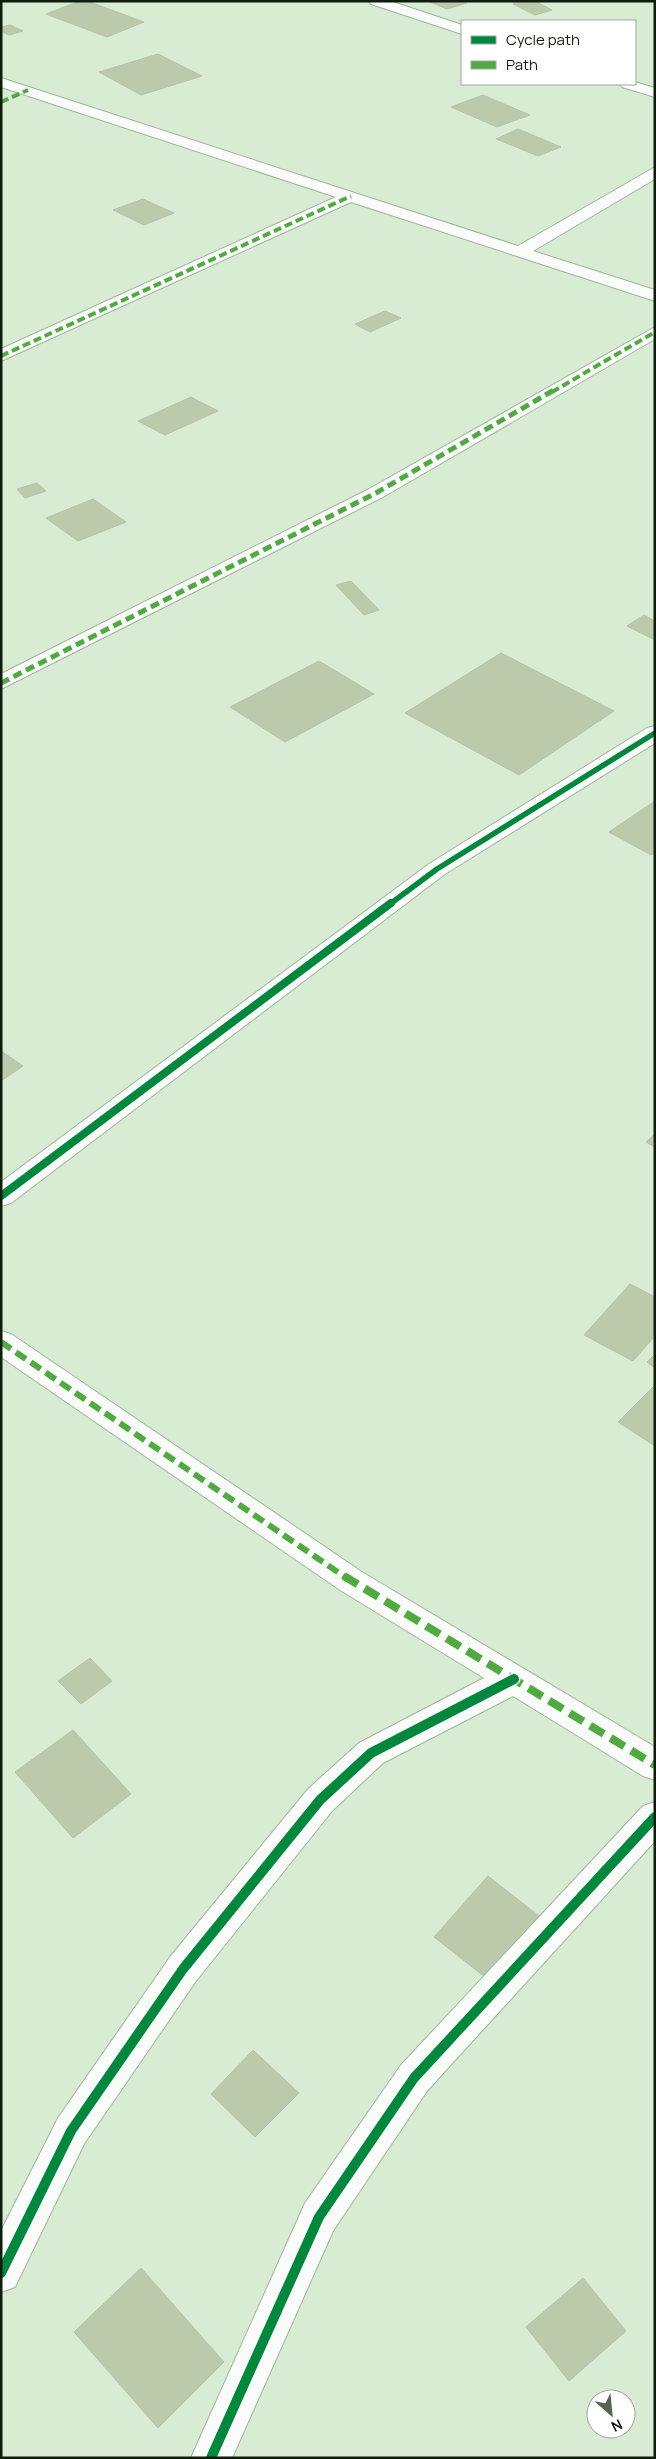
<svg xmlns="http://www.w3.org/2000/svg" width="656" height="2459" viewBox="0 0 656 2459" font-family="Manrope,sans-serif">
	<rect width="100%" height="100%" fill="#d7ecd2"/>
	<g fill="#bccaac" stroke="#b6c2ac">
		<path d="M80,1H87L144,22L107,37L46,14Z"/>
		<path d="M428,1H462L467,3L447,9Z"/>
		<path d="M521,1H535L552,10L535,15L513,4Z"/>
		<path d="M10,25L23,31L9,35L1,31V27Z"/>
		<path d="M158,54L202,76L141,95L99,72Z"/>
		<path d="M483,95L530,115L497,127L451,107Z"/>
		<path d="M518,129L561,147L538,156L496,139Z"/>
		<path d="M143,199L174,213L144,225L113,210Z"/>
		<path d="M385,311L401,318L370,332L355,324Z"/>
		<path d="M191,397L218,411L165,435L138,421Z"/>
		<path d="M37,483L46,491L25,498L17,489Z"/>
		<path d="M93,499L126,522L78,541L46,518Z"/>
		<path d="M351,581L379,610L364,615L336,585Z"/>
		<path d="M644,615L655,621V640L627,626Z"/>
		<path d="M501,653L614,711L519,775L405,713Z"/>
		<path d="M319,661L374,694L285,742L230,707Z"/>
		<path d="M655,801V853L651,855L609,832Z"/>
		<path d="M1,1051L23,1066L1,1081Z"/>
		<path d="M655,1134V1147L646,1142Z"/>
		<path d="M630,1284L655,1297V1336L633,1361L584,1335Z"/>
		<path d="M655,1354V1368L647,1362Z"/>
		<path d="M655,1385V1446L618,1422Z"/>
		<path d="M90,1658L112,1681L81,1704L58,1681Z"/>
		<path d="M73,1730L131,1794L73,1838L15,1772Z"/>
		<path d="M488,1876L544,1920L490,1981L434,1937Z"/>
		<path d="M253,2050L299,2093L255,2137L211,2094Z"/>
		<path d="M141,2268L224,2362L158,2428L74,2332Z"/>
		<path d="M583,2278L626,2331L569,2381L526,2327Z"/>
	</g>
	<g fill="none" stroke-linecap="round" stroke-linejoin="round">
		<g stroke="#a3b39f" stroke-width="2">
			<g id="minor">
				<path d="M369,1H390L462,25V34L371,4Z"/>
				<path d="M1,78L518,246L655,167V179L533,251L655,290V301L351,202L1,361V349L336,197L1,87Z"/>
				<path d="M635,82L655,88V97L622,87L620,84H635Z"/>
				<path d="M655,327V339L383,497L1,689V674L369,489Z"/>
				<path d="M655,726V743L445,874L11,1203L1,1206V1182L429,864L647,728Z"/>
				<path d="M1,1331L11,1334L362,1572L655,1747V1780L643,1776L513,1696L383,1763L332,1811L196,1981L84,2144L15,2287L1,2292V2231L58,2118L170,1957L308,1789L359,1743L484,1678L340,1590L1,1357Z"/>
				<path d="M655,1802V1841L427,2091L333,2231L232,2458H191L305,2203L401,2065L643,1806Z"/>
			</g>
		</g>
		<use href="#minor" fill="#f9fcf8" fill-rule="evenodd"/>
		<g stroke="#51a941" stroke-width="4" stroke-dasharray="8 4" stroke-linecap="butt">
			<path d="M1,102L28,90"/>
			<path d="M1,356L351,196"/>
			<path d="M552,392L655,332"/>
		</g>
		<path stroke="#51a941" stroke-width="5" stroke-dasharray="9 5" stroke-linecap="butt" d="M1,683L376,493L554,390"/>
		<path stroke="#51a941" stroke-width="6" stroke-dasharray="12 6" stroke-linecap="butt" d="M1,1342L345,1577"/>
		<path stroke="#51a941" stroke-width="8" stroke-dasharray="16 8" stroke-linecap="butt" d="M344,1576L655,1765"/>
		<g stroke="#fff" stroke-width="8">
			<path id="cycleway-far2" d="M390,904L437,869L655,733"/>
		</g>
		<g stroke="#fff" stroke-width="11">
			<path id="cycleway-far1" d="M1,1196L391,903"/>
		</g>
		<g stroke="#fff" stroke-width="13">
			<g id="cycleway">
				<path d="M1,2273L71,2131L183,1969L320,1800L371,1753L514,1679"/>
				<path d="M211,2458L319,2217L414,2078L655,1817"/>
			</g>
		</g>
		<use href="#cycleway-far2" stroke="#00873e" stroke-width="5.5"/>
		<use href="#cycleway-far1" stroke="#00873e" stroke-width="8"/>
		<use href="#cycleway" stroke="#00873e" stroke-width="10"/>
	</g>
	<rect width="656" height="2459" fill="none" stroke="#0f1d0c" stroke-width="5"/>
	<rect x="461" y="20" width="175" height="65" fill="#ffffff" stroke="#9fa59e"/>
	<rect x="471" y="36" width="25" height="8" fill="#00873e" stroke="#9fa59e"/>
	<text x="506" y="45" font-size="15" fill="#0f1d0c">Cycle path</text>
	<rect x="471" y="61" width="25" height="8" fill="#51a941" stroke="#9fa59e"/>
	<text x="506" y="70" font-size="15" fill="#0f1d0c">Path</text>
	<g transform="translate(611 2414) rotate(153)"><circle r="24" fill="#ffffff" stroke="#9fa59e"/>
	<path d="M0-4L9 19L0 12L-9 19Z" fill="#556551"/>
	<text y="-8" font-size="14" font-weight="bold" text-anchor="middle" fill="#0f1d0c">N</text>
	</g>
</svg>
